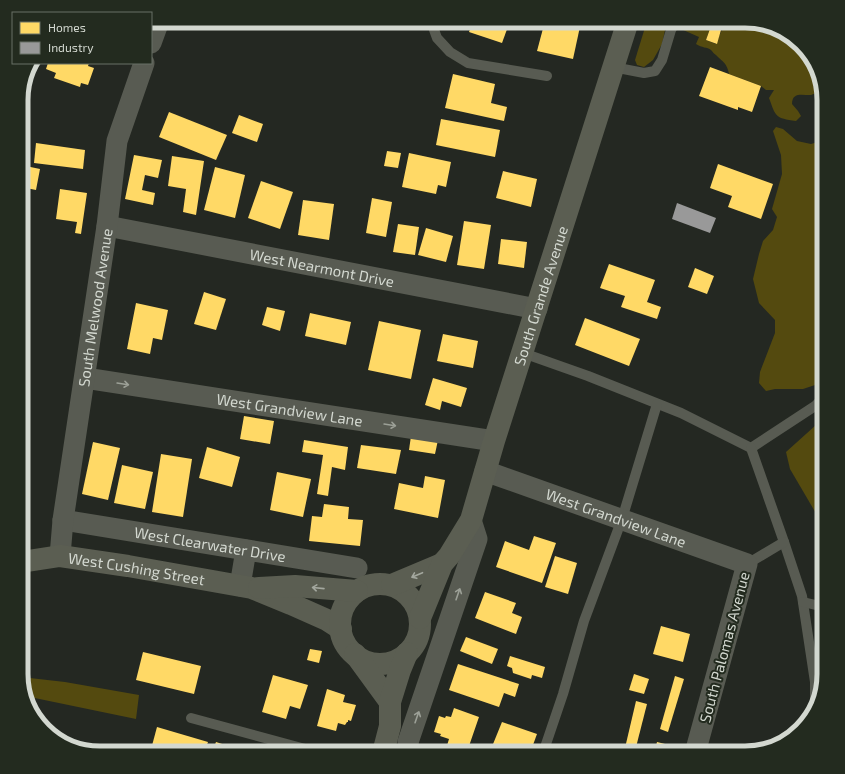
<svg xmlns="http://www.w3.org/2000/svg" width="845" height="774" viewBox="0 0 845 774" font-family="'Exo 2',sans-serif">
	<rect width="100%" height="100%" fill="#242822"/>
	<g fill="#544a0f">
		<path d="M647,21H667L662,44L653,60L644,67L637,65L635,60Z"/>
		<path d="M686,21H704L711,26L706,40L716,44C720,36 721,27 729,22C736,17 772,25 780,29C787,33 792,38 798,42L799,51H805L818,69L821,83H820L817,93C816,93 812,95 810,95C802,95 792,92 792,104L798,111L801,116L796,121C775,118 776,117 769,98L774,90H766L761,86L729,74C727,63 723,62 716,55C714,54 713,52 711,50C707,47 702,48 696,44L699,37L681,29V26Z"/>
		<path d="M776,127L783,129L797,141L811,144L824,140V382L803,389H775L766,391L759,383L760,372L775,333V320L759,303L753,279L759,254L763,241L773,230L777,217L772,209L782,174L781,155L773,131Z"/>
		<path d="M824,421V527L790,469L786,452L816,425Z"/>
		<path d="M21,677L65,682L139,695L136,719L25,696Z"/>
	</g>
	<g fill="#ffd966">
		<path d="M473,21H510L502,43L469,32Z"/>
		<path d="M545,21H577L581,22L573,59L537,51Z"/>
		<path d="M711,26L721,30L717,44L706,40Z"/>
		<path d="M798,42L801,44L805,51H799Z"/>
		<path d="M48,63H89L88,66L94,68L88,85L81,83L80,87L54,78L56,73L46,69Z"/>
		<path d="M710,67L761,86L752,112L738,107V110L699,96Z"/>
		<path d="M453,74L495,84L491,103L507,107L504,121L445,108Z"/>
		<path d="M169,112L227,135L216,160L159,137Z"/>
		<path d="M239,115L263,124L257,142L232,133Z"/>
		<path d="M441,119L500,130L495,157L436,145Z"/>
		<path d="M21,142L25,143L22,157H21Z"/>
		<path d="M36,143L85,150L83,169L34,163Z"/>
		<path d="M387,151L401,153L398,168L384,166Z"/>
		<path d="M409,153L451,162L446,187L438,185L436,194L402,187Z"/>
		<path d="M134,155L162,160L158,178L145,175L142,190L155,193L153,205L125,199Z"/>
		<path d="M172,156L204,161L196,215L183,212L186,189L168,186Z"/>
		<path d="M718,164L773,184L761,219L728,207L732,196L710,188Z"/>
		<path d="M21,165L40,169L36,190L26,188L25,192L21,191Z"/>
		<path d="M215,167L245,175L235,218L204,210Z"/>
		<path d="M503,171L537,179L531,207L496,198Z"/>
		<path d="M261,181L293,192L280,229L248,218Z"/>
		<path d="M60,189L87,193L81,234L75,233L77,222L56,219Z"/>
		<path d="M372,198L392,202L386,237L366,233Z"/>
		<path d="M303,200L334,204L329,240L298,235Z"/>
		<path d="M464,221L491,225L484,269L457,265Z"/>
		<path d="M398,224L419,227L415,255L393,252Z"/>
		<path d="M426,228L453,236L446,262L418,255Z"/>
		<path d="M501,239L527,242L524,268L498,264Z"/>
		<path d="M609,264L655,280L647,302L661,307L657,319L621,307L625,296L600,288Z"/>
		<path d="M695,268L714,276L707,294L688,287Z"/>
		<path d="M204,292L226,299L216,330L194,324Z"/>
		<path d="M136,303L168,310L162,340L153,338L150,354L127,349Z"/>
		<path d="M267,307L285,311L280,331L262,325Z"/>
		<path d="M310,313L351,322L346,345L305,336Z"/>
		<path d="M585,318L640,339L629,366L575,345Z"/>
		<path d="M379,321L421,330L411,379L368,370Z"/>
		<path d="M443,334L478,341L473,368L437,361Z"/>
		<path d="M433,378L467,388L461,407L442,401L440,410L425,405Z"/>
		<path d="M244,416L274,421L270,444L240,439Z"/>
		<path d="M411,436L438,440L435,454L409,450Z"/>
		<path d="M304,440L348,447L345,470L332,467L328,496L317,494L323,455L302,452Z"/>
		<path d="M93,442L120,448L108,500L82,494Z"/>
		<path d="M361,445L401,450L396,474L357,468Z"/>
		<path d="M207,447L240,457L232,487L199,478Z"/>
		<path d="M161,454L192,459L183,517L152,512Z"/>
		<path d="M122,465L153,472L145,509L114,503Z"/>
		<path d="M277,472L311,479L303,517L270,510Z"/>
		<path d="M425,476L445,480L438,518L394,509L399,483L423,488Z"/>
		<path d="M324,504L349,507L348,519L363,520L360,546L309,541L312,516L322,517Z"/>
		<path d="M534,536L556,543L542,583L496,567L505,541L529,550Z"/>
		<path d="M555,556L577,563L568,594L545,587Z"/>
		<path d="M485,592L516,603L512,613L522,617L516,634L475,618Z"/>
		<path d="M661,626L690,634L683,662L653,654Z"/>
		<path d="M466,637L498,649L492,664L460,651Z"/>
		<path d="M310,649L322,651L319,663L307,660Z"/>
		<path d="M143,652L201,666L194,694L136,680Z"/>
		<path d="M510,656L545,667L542,678L532,675L531,679L513,673L512,668L507,666Z"/>
		<path d="M458,664L519,684L515,697L504,693L499,707L449,690Z"/>
		<path d="M634,674L649,679L644,694L629,690Z"/>
		<path d="M273,675L308,685L300,709L290,706L286,719L262,712Z"/>
		<path d="M675,676L684,679L668,732L660,729Z"/>
		<path d="M327,689L345,695L343,702L356,705L351,721L348,720V722H347L345,725L338,723L336,731L317,726Z"/>
		<path d="M636,701L647,704L635,751L625,748Z"/>
		<path d="M454,708L479,717L469,746L461,744L458,753H448L445,752L449,739L440,736L441,734L434,732L439,716L445,718L446,716L451,717Z"/>
		<path d="M502,722L537,734L530,753H502L491,749Z"/>
		<path d="M157,727L208,742L204,753H150Z"/>
		<path d="M216,742L250,753H212Z"/>
		<path d="M657,742L665,744L663,753H654Z"/>
		<path d="M610,749L624,752L623,753H610Z"/>
	</g>
	<path fill="#999" d="M677,203L716,218L710,233L672,219Z"/>
	<g fill="none" stroke-linecap="round" stroke-linejoin="round">
		<g stroke="#585b52" stroke-width="10">
			<path d="M434,21L433,27L437,38L450,52L468,63L547,76"/>
			<path d="M613,67L644,73L655,71L662,60L671,30L676,21"/>
			<path d="M523,353L588,376L681,413L751,448L815,406L824,397"/>
			<path d="M751,448L784,542L802,596L815,682V710"/>
			<path d="M747,564L784,542"/>
			<path d="M803,602L824,607"/>
			<path d="M191,718L320,753"/>
			<path d="M543,753L563,694L584,621L622,519L657,404"/>
		</g>
		<g stroke="#585b52" stroke-width="21">
			<path d="M151,43L159,21"/>
			<path id="s1" d="M107,226L537,309"/>
			<path id="s2" d="M85,378L494,441"/>
			<path id="s3" d="M485,471L747,564L695,753"/>
			<path id="s4" d="M63,520L357,568"/>
			<path id="s5" d="M60,556L63,520L107,226L117,141L144,63"/>
			<path d="M240,586L246,550"/>
			<path d="M412,753L409,749L408,742L477,539L471,520"/>
		</g>
		<g stroke="#5b5e52" stroke-width="22">
			<path id="s6" d="M21,562L60,556L128,566L252,588L291,604L327,620L341,629"/>
			<circle cx="380" cy="624" r="40"/>
			<path d="M392,585L442,564"/>
			<path d="M259,588L295,586L357,591"/>
			<path id="s7" d="M420,618L442,564L449,556L471,520L494,441L628,21"/>
			<path d="M355,654L390,702"/>
			<path d="M383,753L390,726V702L400,670L407,653"/>
		</g>
	</g>
	<defs><path id="oneway-shaft" d="M-6 0H5M1.5-3L5.5 0L1.5 3" fill="none" stroke-width="1.6" stroke-linecap="round" stroke-linejoin="round"/></defs>
	<g stroke="#9ca097">
		<use href="#oneway-shaft" transform="translate(123 384) rotate(9)"/>
		<use href="#oneway-shaft" transform="translate(390 425) rotate(9)"/>
		<use href="#oneway-shaft" transform="translate(458 594) rotate(-71)"/>
		<use href="#oneway-shaft" transform="translate(417 717) rotate(-71)"/>
	</g>
	<g stroke="#a3a79e">
		<use href="#oneway-shaft" transform="translate(417 575) rotate(157)"/>
		<use href="#oneway-shaft" transform="translate(318 588) rotate(-174)"/>
	</g>
	<g text-anchor="middle" dominant-baseline="central" stroke-width="4" stroke-linejoin="round" paint-order="stroke">
		<g font-size="15" fill="#d3d8d0" stroke="#232b1f">
			<text stroke="none"><textPath href="#s1" startOffset="219">West Nearmont Drive</textPath></text>
			<text stroke="none"><textPath href="#s7" startOffset="346">South Grande Avenue</textPath></text>
			<text stroke="none"><textPath href="#s5" startOffset="251">South Melwood Avenue</textPath></text>
			<text stroke="none"><textPath href="#s2" startOffset="207">West Grandview Lane</textPath></text>
			<text stroke="none"><textPath href="#s3" startOffset="139">West Grandview Lane</textPath></text>
			<text stroke="none"><textPath href="#s4" startOffset="149">West Clearwater Drive</textPath></text>
			<text stroke="none"><textPath href="#s6" startOffset="117">West Cushing Street</textPath></text>
			<text transform="translate(724 647) rotate(-75)">South Palomas Avenue</text>
		</g>
	</g>
	<path d="M0 0H845V774H0ZM100 28H745A72 72 0 0 1 817 100V674A72 72 0 0 1 745 746H100A72 72 0 0 1 28 674V100A72 72 0 0 1 100 28Z" fill="#232b1f" fill-rule="evenodd"/>
	<path fill="none" stroke="#d3d8d0" stroke-width="5" d="M100 28H745A72 72 0 0 1 817 100V674A72 72 0 0 1 745 746H100A72 72 0 0 1 28 674V100A72 72 0 0 1 100 28Z"/>
	<rect x="12" y="12" width="140" height="52" fill="#232b1f" stroke="#697066"/>
	<rect x="20" y="22" width="20" height="12" fill="#ffd966" stroke="#697066"/>
	<text x="48" y="32" font-size="12" fill="#d3d8d0">Homes</text>
	<rect x="20" y="42" width="20" height="12" fill="#999999" stroke="#697066"/>
	<text x="48" y="52" font-size="12" fill="#d3d8d0">Industry</text>
</svg>
